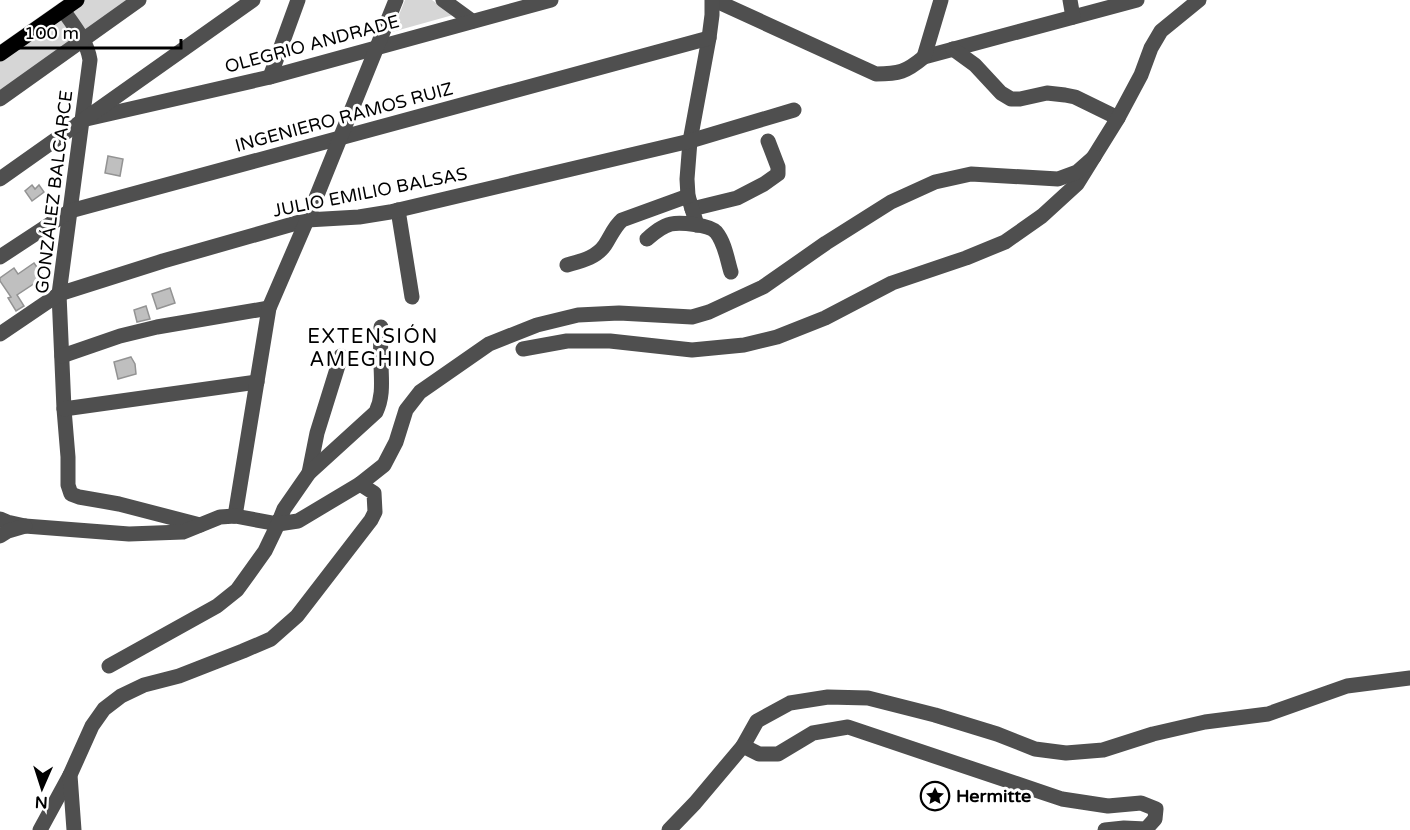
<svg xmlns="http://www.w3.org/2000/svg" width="1410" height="830" viewBox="0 0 1410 830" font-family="'Varela Round',sans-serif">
	<rect width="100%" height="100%" fill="#fff"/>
	<g fill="#d6d6d6">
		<path d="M77,0H139L0,99V54Z"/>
		<path d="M405,0H432L453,15L392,32Z"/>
	</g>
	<g fill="#bfbfbf" stroke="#939393" stroke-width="1.5">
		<path d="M108,156L123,159L120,176L105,173Z"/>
		<path d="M32,185L35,189L39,185L44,192L32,201L25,191Z"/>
		<path d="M34,263L44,277L17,295L24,306L16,311L8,298L11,297L0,281V278L14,268L18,274Z"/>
		<path d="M170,288L175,303L157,309L152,294Z"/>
		<path d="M146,306L150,319L137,322L134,310Z"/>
		<path d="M131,357L135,364L136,374L118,379L114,362Z"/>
	</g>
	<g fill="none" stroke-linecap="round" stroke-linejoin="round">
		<g stroke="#dbdbdb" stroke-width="16">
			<path id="major" d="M0,54L77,0"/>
		</g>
		<g stroke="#4f4f4f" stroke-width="15">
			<path d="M443,0L472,21"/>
			<path d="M714,0L876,74C899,74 906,72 924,57L1137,0"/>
			<path d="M1070,0L1073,17"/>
			<path d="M63,10C74,26 87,41 90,60L59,294L64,409L68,457V485L71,494L79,497L119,504L200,525"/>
			<path d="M953,49L975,65L1001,93L1011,99H1020L1047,93L1065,95L1075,97L1118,118"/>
			<path d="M924,57L941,0"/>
			<path d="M270,77L298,0"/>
			<path d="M0,99L139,0"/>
			<path d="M82,120L270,77L551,0"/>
			<path d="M0,179L253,0"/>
			<path d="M692,209L737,198L764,184L778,174V167L768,141"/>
			<path d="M398,210L412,297"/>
			<path d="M697,225L688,196L687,179L690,141L709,38L712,15V0"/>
			<path d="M647,239C654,233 662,226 671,224C681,222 710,225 716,232C725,243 727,259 731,272"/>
			<path d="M0,257L70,211L709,38"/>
			<path d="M567,265C581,261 596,258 605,245C611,236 614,227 622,220L688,196"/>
			<path d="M0,334L59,294L163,261L307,220L359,217L390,212L690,141L794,110"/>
			<path d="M523,349L567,341H610L692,350L744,345L777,337L825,318L892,283L966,258L1005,242L1042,216L1077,184L1118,118L1141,75L1151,48L1161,31L1199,0"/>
			<path d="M62,356L120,336L157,327L269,308"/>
			<path d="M64,409L257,382"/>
			<path d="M309,473L317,433L341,356"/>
			<path d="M360,484L384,465L396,442L406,410L420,392L489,344L537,325L578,315L619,313L692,317L709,312L763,287L826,243L891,202L935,182L971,174L1058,179L1077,172L1094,157"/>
			<path d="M235,516L269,308L307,220L396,0"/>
			<path d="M0,519L7,522L25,526L129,534L183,532L220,517L235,516L278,524L284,509L309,473L376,412C384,395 381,379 381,361C380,350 381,338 381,327"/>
			<path d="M0,536L8,531L25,526"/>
			<path d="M743,746L757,721L790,703L828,697L868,698L935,715L997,734L1035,749L1066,753L1103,750L1153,734L1205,722L1268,714L1347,686L1410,678"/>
			<path d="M40,830L70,775"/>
			<path d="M74,830L70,775L92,726L104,709L121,696L144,685L179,676L243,651L271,639L297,616L371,520L375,512L374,493L360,484L298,521L278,524L265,551L237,590L217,606L109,666"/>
			<path d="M669,830L695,803L743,746L759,754H778L813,733L848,727L1062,799L1108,806L1141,803L1156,809L1155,819L1146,829L1124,828L1105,830"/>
		</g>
		<use href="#major" stroke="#000" stroke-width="15"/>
	</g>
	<defs>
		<g id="sight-ring" transform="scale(1.5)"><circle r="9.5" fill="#fff" stroke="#000" stroke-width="1.5"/><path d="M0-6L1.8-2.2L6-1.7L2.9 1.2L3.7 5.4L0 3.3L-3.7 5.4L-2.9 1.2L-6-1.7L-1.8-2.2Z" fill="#000"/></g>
	</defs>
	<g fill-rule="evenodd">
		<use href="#sight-ring" x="935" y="796"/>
	</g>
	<g text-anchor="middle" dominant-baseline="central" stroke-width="6" stroke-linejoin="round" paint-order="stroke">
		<g font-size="18" fill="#000" stroke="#fff">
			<text transform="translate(312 44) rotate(-15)">OLEGRIO ANDRADE</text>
			<text transform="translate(344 117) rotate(-15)">INGENIERO RAMOS RUIZ</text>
			<text transform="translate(54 192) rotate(-83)">GONZÁLEZ BALCARCE</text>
			<text transform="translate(370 192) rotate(-11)">JULIO EMILIO BALSAS</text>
		</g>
		<g font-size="18" font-weight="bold" fill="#000" stroke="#fff" text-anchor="start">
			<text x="956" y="796">Hermitte</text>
		</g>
		<g font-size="20" letter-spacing="1.5" fill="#000" stroke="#fff">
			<text x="373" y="337">EXTENSIÓN<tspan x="373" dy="23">AMEGHINO</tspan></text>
		</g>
	</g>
	<g transform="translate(42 788) rotate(183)" stroke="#ffffff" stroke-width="4.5" paint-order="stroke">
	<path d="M0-4.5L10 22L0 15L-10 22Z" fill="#000000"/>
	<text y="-9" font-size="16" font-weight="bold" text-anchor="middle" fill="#000000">N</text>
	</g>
	<path d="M15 39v9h166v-9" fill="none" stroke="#000000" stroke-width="3"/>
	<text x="24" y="39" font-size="18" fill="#000000" stroke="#ffffff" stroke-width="4.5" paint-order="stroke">100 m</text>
</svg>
